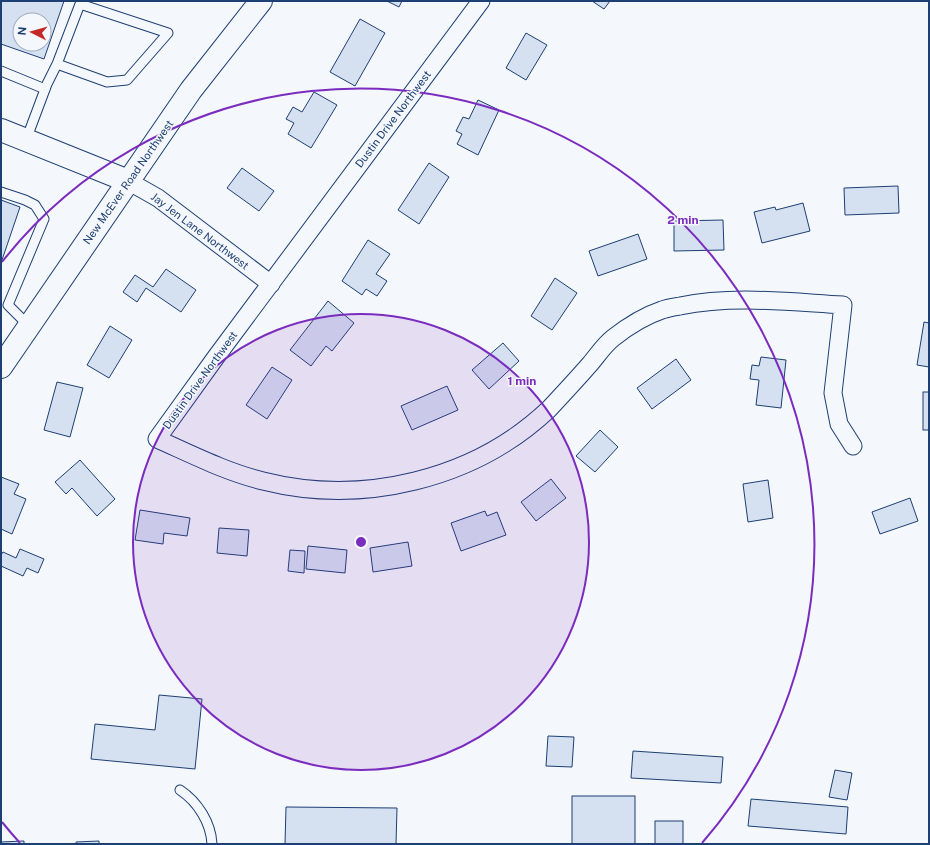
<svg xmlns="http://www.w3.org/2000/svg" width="930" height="845" viewBox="0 0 930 845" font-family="'Public Sans',sans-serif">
	<rect width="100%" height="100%" fill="#f4f7fb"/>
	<g fill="#d5e0f0" stroke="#1d3f73" fill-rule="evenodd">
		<path d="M1,1H64L44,59L1,44ZM20,20H44V44H20Z"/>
		<path d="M387,1H402L399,7Z"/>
		<path d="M592,1H610L604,9Z"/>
		<path d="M360,19L385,33L355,86L330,72Z"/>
		<path d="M526,33L547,45L526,80L506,68Z"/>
		<path d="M314,92L337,105L311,148L288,134L294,123L286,119L293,107L302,112Z"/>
		<path d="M478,100L499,110L478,155L457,144L462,134L456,131L463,117L469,119Z"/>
		<path d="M429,163L449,177L419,224L398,210Z"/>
		<path d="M242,168L274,191L259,211L227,188Z"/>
		<path d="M898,186L899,213L845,215L844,188Z"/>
		<path d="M1,200L20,207L1,263Z"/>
		<path d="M803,203L810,231L762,243L754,212L775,207L776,210Z"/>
		<path d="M723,220L724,250L674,251V221Z"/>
		<path d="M638,234L647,259L598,276L589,251Z"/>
		<path d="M368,240L390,254L376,274L387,281L377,296L366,289L362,295L342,281Z"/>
		<path d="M166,269L196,290L181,312L146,288L137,302L123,292L135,275L153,287Z"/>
		<path d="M555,278L577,293L552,330L531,316Z"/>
		<path d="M328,301L354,323L332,351L326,346L311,366L290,350Z"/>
		<path d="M924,322L929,323V367L917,365Z"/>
		<path d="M110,326L132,340L109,378L87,365Z"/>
		<path d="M503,343L519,361L489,389L472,370Z"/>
		<path d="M761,357L786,360L781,408L756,405L759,380L750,379L752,365L759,366Z"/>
		<path d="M676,359L691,380L652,409L637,388Z"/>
		<path d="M272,367L292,380L267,419L246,405Z"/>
		<path d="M57,382L83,388L70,437L44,430Z"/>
		<path d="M447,386L458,410L412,430L401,406Z"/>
		<rect x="923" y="392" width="6" height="38"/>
		<path d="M600,430L618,447L595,472L576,456Z"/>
		<path d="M80,460L115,499L97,516L72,488L66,494L55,482Z"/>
		<path d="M1,477L19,484L14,494L26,499L12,534L1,529Z"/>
		<path d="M551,479L566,498L536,521L521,502Z"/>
		<path d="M768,480L773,518L748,522L743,484Z"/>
		<path d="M910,498L918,521L880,534L872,512Z"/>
		<path d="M140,510L190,518L187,536L164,533L163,544L135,540Z"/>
		<path d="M485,511L487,516L497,512L506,535L461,551L451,523Z"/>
		<path d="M219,528L249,530L247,556L217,553Z"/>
		<path d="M408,542L412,566L373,572L370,548Z"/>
		<path d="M308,546L347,550L345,573L306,569Z"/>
		<path d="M20,549L44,559L38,573L27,568L23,576L1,566V555L3,552L16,558Z"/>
		<path d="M290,550L305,551L304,573L288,571Z"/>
		<path d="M159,695L202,699L195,769L91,759L95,724L155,730Z"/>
		<path d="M548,736L574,737L572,767L546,766Z"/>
		<path d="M633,751L723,757L721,783L631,778Z"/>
		<path d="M835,770L852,773L847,800L829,797Z"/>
		<rect x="572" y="796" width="63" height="48"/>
		<path d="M751,799L848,807L846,834L748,826Z"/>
		<path d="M286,807L397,808L396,844H285Z"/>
		<rect x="655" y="821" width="28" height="23"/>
		<path d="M24,841V844H1V842Z"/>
		<path d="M99,841V844H76V842Z"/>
	</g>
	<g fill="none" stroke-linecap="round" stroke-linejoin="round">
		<g stroke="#1d3f73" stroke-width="11">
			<g id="lane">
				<path d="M1,71L45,89"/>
				<path d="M26,140L47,84L57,64L107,82L127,80L168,33L80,4L57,64"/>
				<path d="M1,192L25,200L35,205L44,219L8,305L29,326"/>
				<path d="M180,790C198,802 211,823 212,844"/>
			</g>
		</g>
		<g stroke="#1d3f73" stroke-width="19">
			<g id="street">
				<path d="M481,1L216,357L157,439C191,454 226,472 263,481C362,506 474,480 549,409C563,394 577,379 590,364C597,356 604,345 613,338C627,327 644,316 662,310C667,308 674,307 680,306C733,295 789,302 843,305L833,393L839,424L853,446"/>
				<path d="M128,181L158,198L271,284"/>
			</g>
		</g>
		<g stroke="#1d3f73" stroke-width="24">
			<g id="secondary">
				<path d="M1,130L128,181"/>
				<path d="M1,367L191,90L261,1"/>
			</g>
		</g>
		<use href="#lane" stroke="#f4f7fb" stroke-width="9"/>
		<use href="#street" stroke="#f4f7fb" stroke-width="17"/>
		<use href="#secondary" stroke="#f4f7fb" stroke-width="22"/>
	</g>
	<circle cx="361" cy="542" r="228" fill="#7b2cbf" fill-opacity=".12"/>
	<g fill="none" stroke="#7b2cbf" stroke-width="2">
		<circle cx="361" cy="542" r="228"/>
		<path d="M20 843A455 455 0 0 1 2 822M2 262A455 455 0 1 1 702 843"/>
	</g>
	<g text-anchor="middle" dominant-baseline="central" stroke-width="3" stroke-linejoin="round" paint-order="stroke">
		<g font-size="11" fill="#1d3f73" stroke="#f4f7fb">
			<text transform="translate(393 119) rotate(-53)">Dustin Drive Northwest</text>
			<text transform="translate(128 182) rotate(-55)">New McEver Road Northwest</text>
			<text transform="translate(200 231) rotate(37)">Jay Jen Lane Northwest</text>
			<text transform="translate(200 380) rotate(-54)">Dustin Drive Northwest</text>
		</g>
	</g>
	<circle cx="361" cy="542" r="6" fill="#7b2cbf" stroke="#f4f7fb" stroke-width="2"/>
	<g font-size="12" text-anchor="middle" font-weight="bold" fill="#7b2cbf" stroke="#f4f7fb" stroke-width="3" stroke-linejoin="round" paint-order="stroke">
		<text x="683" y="224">2 min</text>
		<text x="522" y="385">1 min</text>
	</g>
	<rect width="930" height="845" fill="none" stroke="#1d3f73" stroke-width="4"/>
	<g transform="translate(32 32) rotate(276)"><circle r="19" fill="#f4f7fb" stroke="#9eadc5"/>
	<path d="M0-3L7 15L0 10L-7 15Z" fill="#c62828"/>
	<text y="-6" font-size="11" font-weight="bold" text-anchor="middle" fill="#1d3f73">N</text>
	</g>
</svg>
